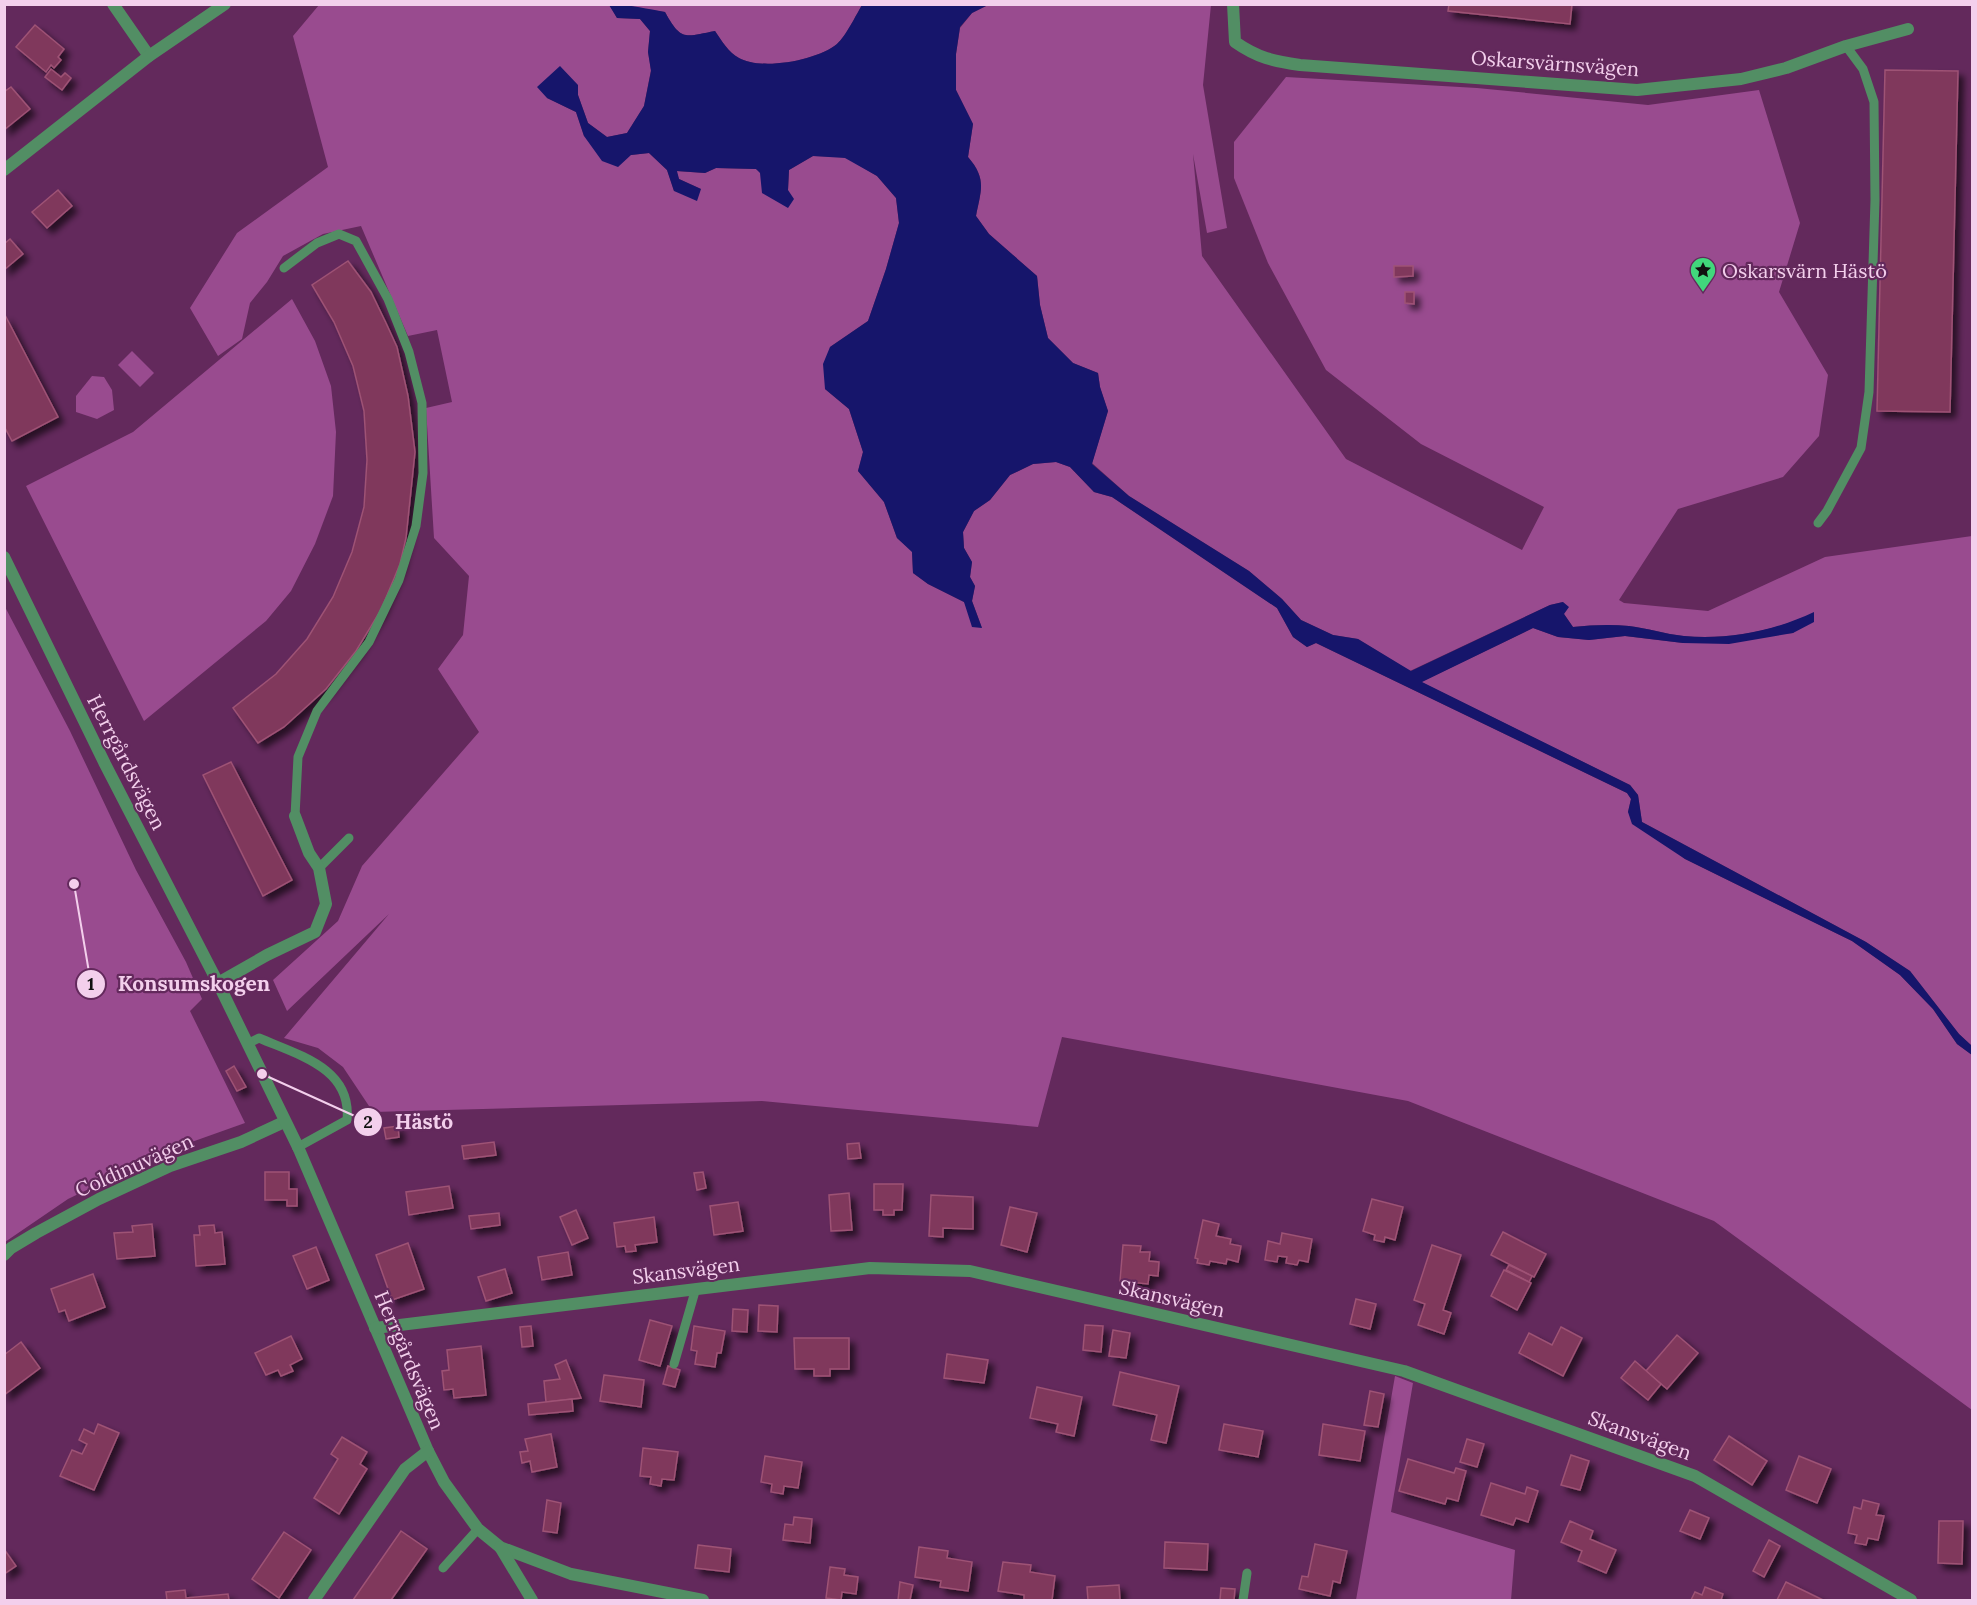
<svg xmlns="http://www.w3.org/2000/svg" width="1977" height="1605" viewBox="0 0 1977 1605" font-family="Lora,serif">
	<defs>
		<filter id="shadow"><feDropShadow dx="5.5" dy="5.5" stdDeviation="3" flood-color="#0009"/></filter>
	</defs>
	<rect width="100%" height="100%" fill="#63295c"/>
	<g fill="#994b8f">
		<path d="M609,4L617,18L640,19L650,31L648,52L651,70L644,106L627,133L607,137L588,123L578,95V85L547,98L576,112L584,136L631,155L649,153L667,170L674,191L701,189L679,179L676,171L705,173L716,168L756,169L788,190L789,170L813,156L845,157L877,176L896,198L899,223L886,269L868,321L830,347L825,389L849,409L863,452L858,471L884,502L897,538L912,551L913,573L928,584L964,602L982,628L972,601L975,586L970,577L972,562L964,548L963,532L974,511L990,500L1010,475L1033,464L1056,462L1070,467L1094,492L1112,497L1277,608L1293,637L1307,647L1316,643L1627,793L1631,799L1628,812L1685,859L1852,941L1900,975L1933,1009L1957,1044L1972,1055V1410L1714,1221L1408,1101L1062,1037L1038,1127L762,1101L373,1112L343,1067L318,1048L284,1038L389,914L287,1011L273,980L338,921L362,866L479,732L438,669L463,635L469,576L434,538L426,408L452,402L437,330L408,336L361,226L323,234L283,256L267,282L250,303L242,339L218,356L190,308L237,233L328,167L293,36L319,5Z"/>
		<path d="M628,5H862C856,15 846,36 837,44C818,60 762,71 739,58C729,53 721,40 715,31C684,37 681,41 665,12L637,8Z"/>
		<path d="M988,5H1211L1203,85L1227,228L1207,233L1193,154L1202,256L1346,459L1522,550L1544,507L1421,444L1326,370L1268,263L1234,178V142L1286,77L1477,88L1648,105L1759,90L1800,223L1779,292L1828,375L1819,436L1783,477L1678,509L1619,600L1624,603L1708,611L1825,557L1972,536V1046L1959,1034L1910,971L1866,942L1642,822L1638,795L1630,785L1421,682L1533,628L1558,637L1589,640L1625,636L1683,643L1793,633L1814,613C1774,631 1728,640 1683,636C1665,634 1647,628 1629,626C1610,624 1591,625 1573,627L1564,614L1563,602L1550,605L1410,671L1358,639L1333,635L1301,620L1282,599L1249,571L1129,496L1092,463L1108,411L1100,387L1098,373L1073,363L1048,338L1040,305L1037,276L989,234L976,216C981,190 987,179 968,157L973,124L956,90V54L960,28L972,13Z"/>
		<path d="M292,299L315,341L331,386L336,432L333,496L315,544L291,591L266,621L144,721L26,486L133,432Z"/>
		<path d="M132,351L154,373L140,387L118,365Z"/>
		<path d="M92,376L104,377L112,390L114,410L97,419L76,412V396Z"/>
		<path d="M4,605L70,731L136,870L186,962L202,999L190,1011L245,1123L172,1149L68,1199L5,1242Z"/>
		<path d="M1395,1376L1413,1383L1391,1512L1515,1550L1511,1600H1356Z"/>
	</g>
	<path fill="#16156b" d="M609,5C628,4 646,9 665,12C681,41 684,37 715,31C721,40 729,53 739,58C762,71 818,60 837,44C846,36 856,15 862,5H988L972,13L960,27L956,54V90L973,124L968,157C987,179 981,190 976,216L989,234L1037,276L1040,305L1048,338L1073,363L1098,373L1100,387L1108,411L1092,464L1129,496L1249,571L1282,599L1301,620L1333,635L1358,639L1411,671L1550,605L1563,602L1569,607L1564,614L1573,627C1592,625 1610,624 1629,626C1647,628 1665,634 1684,636C1728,640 1774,631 1814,612V622L1793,633L1729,644L1683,643L1625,636L1589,640L1558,637L1533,628L1422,682L1630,785L1638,795L1642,822L1866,942L1910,971L1959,1034L1972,1046V1055L1957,1044L1933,1009L1900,975L1852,941L1685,859L1632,824L1628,812L1631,799L1627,793L1316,643L1307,647L1293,637L1277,608L1112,497L1094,492L1070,467L1056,462L1033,464L1010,475L990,500L974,511L963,532L964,548L972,562L970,577L975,586L972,601L982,628L972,627L964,602L928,584L913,573L912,552L897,538L884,502L858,471L863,452L849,409L825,389L823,364L830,347L868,321L886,269L899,223L896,198L877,176L845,158L813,156L789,170L788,190L794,199L788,208L762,193L760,173L756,169L716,168L705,173L677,171L679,179L701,189L697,201L674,191L667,170L649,153L631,155L618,167L602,161L584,136L576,112L547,98L537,87L560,66L578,85V95L588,123L607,137L627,133L644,106L651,71L648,52L650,31L640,19L617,18Z"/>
	<g fill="#80385b" stroke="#9e5275" stroke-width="1.5" filter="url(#shadow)">
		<path d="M1449,4H1572L1570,24L1448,11Z"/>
		<path d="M35,25L64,49L58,57L61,60L54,68L51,65L46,72L16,47Z"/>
		<path d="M51,69L61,77L65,73L71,78L62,90L45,77Z"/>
		<path d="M1885,70L1958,71L1950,412L1877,411Z"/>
		<path d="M11,87L30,109L4,130V92Z"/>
		<path d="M58,190L72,206L47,228L32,212Z"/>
		<path d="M10,239L23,254L4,270V244Z"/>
		<path d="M348,261L371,292L386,323L397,347L408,396L415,452L406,538L400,564L381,610L356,651L326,689L284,727L258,743L233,708L276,674L307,639L333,597L352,552L364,507L367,460L364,411L353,366L334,322L312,285Z"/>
		<path d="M1394,266H1413V276L1394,277Z"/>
		<path d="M1405,292H1414V304L1405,303Z"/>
		<path d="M5,315L58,417L12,441L4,426Z"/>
		<path d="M231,762L292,880L263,896L203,775Z"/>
		<path d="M234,1066L246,1087L237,1091L226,1071Z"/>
		<path d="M398,1126L399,1137L386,1139L384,1128Z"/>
		<path d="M494,1142L496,1155L464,1159L462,1146Z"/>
		<path d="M859,1143L861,1158L848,1159L847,1144Z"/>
		<path d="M265,1172H289V1189H297V1206H287V1200H265Z"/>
		<path d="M703,1172L706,1188L697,1190L694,1173Z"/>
		<path d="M874,1184H903L902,1210H894V1215H883V1210H874Z"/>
		<path d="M449,1186L453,1208L409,1215L406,1192Z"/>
		<path d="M849,1193L852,1230L831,1231L829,1195Z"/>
		<path d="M931,1195L973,1197V1229L943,1228V1237L929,1236Z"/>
		<path d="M1372,1199L1403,1207L1395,1240L1385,1237L1384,1242L1374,1240L1375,1235L1363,1231Z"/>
		<path d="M738,1202L743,1231L714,1235L710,1206Z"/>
		<path d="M1010,1207L1037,1213L1027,1252L1001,1245Z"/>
		<path d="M576,1210L588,1238L572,1245L560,1217Z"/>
		<path d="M499,1213L500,1225L471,1229L469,1216Z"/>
		<path d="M654,1217L657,1242L635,1245L636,1251L626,1252L625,1246L617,1247L614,1223Z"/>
		<path d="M1203,1220L1219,1224L1216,1236L1231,1239L1230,1244L1241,1246L1238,1262L1227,1259L1226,1264L1210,1261L1209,1265L1197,1263L1198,1259L1195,1258Z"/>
		<path d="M152,1224L155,1256L117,1259L114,1233L133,1232L132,1226Z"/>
		<path d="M214,1225L215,1233L222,1232L225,1264L196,1266L194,1235H200L199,1226Z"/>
		<path d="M1503,1232L1546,1254L1534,1277L1491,1255Z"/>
		<path d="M1282,1233L1312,1239L1308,1262L1299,1260L1297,1265L1286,1263L1287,1257L1278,1256L1277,1262L1265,1260L1268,1241L1280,1244Z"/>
		<path d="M408,1243L424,1289L392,1300L376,1255Z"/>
		<path d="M1123,1245L1141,1246L1140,1252H1150L1149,1261L1159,1262L1158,1276L1149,1275L1148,1284L1120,1281Z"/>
		<path d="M1432,1245L1461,1255L1443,1310L1451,1313L1444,1334L1418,1325L1425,1304L1414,1300Z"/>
		<path d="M316,1247L329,1280L307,1289L293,1256Z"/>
		<path d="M568,1252L572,1275L542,1280L538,1257Z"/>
		<path d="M1509,1265L1532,1276L1529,1282L1506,1270Z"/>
		<path d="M505,1269L512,1293L486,1301L478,1277Z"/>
		<path d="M1504,1270L1531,1283L1517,1310L1491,1296Z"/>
		<path d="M93,1274L105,1307L69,1321L65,1310L59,1312L51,1289Z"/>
		<path d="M1356,1299L1376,1304L1370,1329L1350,1324Z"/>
		<path d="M759,1305L778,1306L777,1332L758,1331Z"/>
		<path d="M733,1309L748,1310L747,1332L732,1331Z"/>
		<path d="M650,1320L672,1326L660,1366L639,1360Z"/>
		<path d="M1085,1325L1103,1326L1101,1352L1083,1350Z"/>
		<path d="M531,1326L533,1346L522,1347L520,1327Z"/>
		<path d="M694,1326L725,1331L721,1353H717L715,1367L695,1364L697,1351L691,1350Z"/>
		<path d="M1561,1327L1582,1338L1563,1376L1519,1353L1529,1333L1552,1345Z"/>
		<path d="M1113,1330L1130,1333L1126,1358L1109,1356Z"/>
		<path d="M1677,1335L1698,1353L1667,1389L1646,1371Z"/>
		<path d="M291,1336L302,1359L290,1365L293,1371L281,1376L278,1370L266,1375L255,1353Z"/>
		<path d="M794,1338H849V1369H830V1376H814V1369H795Z"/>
		<path d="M21,1342L40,1368L4,1395V1355Z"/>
		<path d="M481,1346L486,1395L454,1398L453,1389L444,1390L442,1371L449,1370L447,1350Z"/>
		<path d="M947,1354L988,1360L984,1383L944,1378Z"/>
		<path d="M566,1360L581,1398L546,1402L544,1381L560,1379L555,1365Z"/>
		<path d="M1635,1361L1661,1384L1648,1400L1621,1378Z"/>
		<path d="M668,1366L680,1370L675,1387L663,1384Z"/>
		<path d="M1120,1372L1179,1386L1166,1443L1151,1440L1157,1415L1113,1405Z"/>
		<path d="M604,1375L644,1380L641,1407L600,1401Z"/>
		<path d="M1037,1387L1082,1397L1074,1436L1056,1432L1058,1424L1030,1418Z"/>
		<path d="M1370,1391L1384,1394L1378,1427L1364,1425Z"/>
		<path d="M572,1399L573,1411L529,1415L528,1404Z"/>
		<path d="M98,1424L119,1433L94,1490L60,1476L72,1450L82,1454L87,1444L79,1440L84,1429L94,1434Z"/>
		<path d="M1224,1424L1263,1431L1258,1457L1219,1450Z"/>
		<path d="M1323,1424L1365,1431L1360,1461L1319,1455Z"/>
		<path d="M551,1434L557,1467L532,1472L530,1461L522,1463L520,1452L528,1451L525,1439Z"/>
		<path d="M1729,1436L1767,1461L1752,1485L1714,1460Z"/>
		<path d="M342,1437L367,1452L360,1464L367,1469L339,1514L314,1498L338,1459L331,1454Z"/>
		<path d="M1467,1439L1484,1444L1477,1467L1460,1462Z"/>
		<path d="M643,1448L678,1452L674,1480L662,1479L661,1486L650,1484L651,1477L640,1476Z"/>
		<path d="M1571,1455L1589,1461L1580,1490L1561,1485Z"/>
		<path d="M765,1456L802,1462L798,1488L784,1486L783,1494L771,1492L772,1484L761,1482Z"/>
		<path d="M1799,1456L1831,1469L1817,1503L1786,1490Z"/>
		<path d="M1408,1459L1454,1473L1456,1468L1466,1471L1458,1501L1447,1498L1445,1504L1399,1491Z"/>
		<path d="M1491,1483L1525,1494L1527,1487L1538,1491L1528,1522L1516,1518L1513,1525L1481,1515Z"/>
		<path d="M547,1500L561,1503L557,1533L543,1531Z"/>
		<path d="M1863,1500L1879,1504L1876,1515L1884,1516L1878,1540L1868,1538L1866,1545L1855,1543L1857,1535L1848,1533L1854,1507L1861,1509Z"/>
		<path d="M1690,1510L1709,1518L1700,1539L1680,1531Z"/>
		<path d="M794,1517L812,1519L810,1543L783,1540L785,1524L793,1525Z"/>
		<path d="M1570,1521L1593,1531L1590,1539L1616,1550L1606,1573L1578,1561L1582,1551L1561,1542Z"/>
		<path d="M1939,1521H1963L1962,1564L1938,1563Z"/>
		<path d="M401,1531L427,1549L391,1600H353Z"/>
		<path d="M284,1532L311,1550L279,1598L252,1579Z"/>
		<path d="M1769,1540L1780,1546L1764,1577L1753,1571Z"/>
		<path d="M1165,1542L1208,1544L1207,1570L1164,1568Z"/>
		<path d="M1315,1544L1347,1551L1340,1583L1333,1581L1330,1596L1299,1589L1302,1576L1308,1577Z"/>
		<path d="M698,1545L731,1549L729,1572L695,1568Z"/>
		<path d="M919,1547L948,1551L947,1558L972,1562L968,1591L940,1587L941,1581L915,1577Z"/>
		<path d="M4,1549L16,1566L4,1574Z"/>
		<path d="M1003,1562L1031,1565L1030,1572L1055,1576L1052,1600H1024V1595L998,1591Z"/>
		<path d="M830,1567L845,1569L844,1575L858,1577L856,1594L842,1592L841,1600L826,1598Z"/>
		<path d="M900,1582L913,1585L910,1600H898Z"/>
		<path d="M1786,1582L1823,1600H1777Z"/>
		<path d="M1119,1585L1120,1600H1088L1087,1587Z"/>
		<path d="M1705,1587L1723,1594L1721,1600H1691L1695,1592L1702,1595Z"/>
		<path d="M1221,1588L1235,1589L1234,1600H1220Z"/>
		<path d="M185,1590L186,1598L228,1594L229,1600H167L166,1592Z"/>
	</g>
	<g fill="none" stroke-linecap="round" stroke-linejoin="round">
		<g stroke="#528e64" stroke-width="9">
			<path d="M284,268L317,243L339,234L356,241L388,299L409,352L422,403L423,473L416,526L399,580L369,642L317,711L298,757L295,816"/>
			<path d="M1818,523L1827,511L1861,448L1869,392L1875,200L1874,102L1863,69L1846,46"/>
			<path d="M319,868L349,838"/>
			<path d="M247,1044L259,1038C298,1055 352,1068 347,1120L298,1147"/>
			<path d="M674,1364L696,1288"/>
			<path d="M443,1568L478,1529"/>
			<path d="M1243,1600L1247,1573"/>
		</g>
		<g stroke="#528e64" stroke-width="12">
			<path d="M1233,4L1235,42C1258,58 1273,61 1300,65L1637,90L1741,79L1786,68L1846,46L1908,29"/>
			<path d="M218,983L267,955L315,932L326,904L319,868L309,853L295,816"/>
			<path d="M298,1147L428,1451L444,1482L478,1529L500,1547L571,1574L703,1600"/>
			<path d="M4,1255L11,1248L36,1233L99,1199L170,1166L241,1142L284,1122"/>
			<path d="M375,1328L870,1268L970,1271L1404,1371L1695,1476L1911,1600"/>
			<path d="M500,1547L532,1600"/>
			<path d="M314,1600L405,1469L428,1451"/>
		</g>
		<g stroke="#528e64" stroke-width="12">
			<path d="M113,4L149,56"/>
			<path d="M4,170L149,56L225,4"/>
			<path d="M4,557L105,764L218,983L298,1147"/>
		</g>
	</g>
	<defs>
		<g id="sight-pin" transform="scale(1.35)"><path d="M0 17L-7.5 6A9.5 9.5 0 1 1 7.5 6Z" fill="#41d77c" stroke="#63295c"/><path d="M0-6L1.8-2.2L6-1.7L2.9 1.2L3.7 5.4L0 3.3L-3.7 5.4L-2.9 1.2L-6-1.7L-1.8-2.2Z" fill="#111"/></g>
	</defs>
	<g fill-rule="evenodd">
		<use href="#sight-pin" x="1703" y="270"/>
	</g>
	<g text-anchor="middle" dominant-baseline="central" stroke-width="4.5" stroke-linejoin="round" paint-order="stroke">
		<g font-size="20" fill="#f3cfec" stroke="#63295c">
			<text transform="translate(1555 63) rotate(4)">Oskarsvärnsvägen</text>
			<text transform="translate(127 762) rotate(63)">Herrgårdsvägen</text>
			<text transform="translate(134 1165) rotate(-24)">Coldinuvägen</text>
			<text transform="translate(686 1270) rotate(-7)">Skansvägen</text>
			<text transform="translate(1172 1298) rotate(13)">Skansvägen</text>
			<text transform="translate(410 1360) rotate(67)">Herrgårdsvägen</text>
			<text transform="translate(1640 1435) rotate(20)">Skansvägen</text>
		</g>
		<g font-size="20" fill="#f3cfec" stroke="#63295c" text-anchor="start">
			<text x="1722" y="270">Oskarsvärn Hästö</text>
		</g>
	</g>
	<path fill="none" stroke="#f3cfec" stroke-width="2" d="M74 884L91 984M262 1074L368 1122"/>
	<g fill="#f3cfec" stroke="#63295c" stroke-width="2">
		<circle cx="74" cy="884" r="6"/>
		<circle cx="262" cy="1074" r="6"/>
		<circle cx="91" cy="984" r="15"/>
		<circle cx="368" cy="1122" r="15"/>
	</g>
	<g font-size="18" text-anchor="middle" font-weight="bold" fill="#111">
		<text x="91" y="990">1</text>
		<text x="368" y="1128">2</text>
	</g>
	<g font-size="21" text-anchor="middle" font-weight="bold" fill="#f3cfec" stroke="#63295c" stroke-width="4.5" stroke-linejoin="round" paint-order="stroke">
		<text x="194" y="991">Konsumskogen</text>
		<text x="424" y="1129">Hästö</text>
	</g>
	<rect width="1977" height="1605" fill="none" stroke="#f3cfec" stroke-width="12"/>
</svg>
